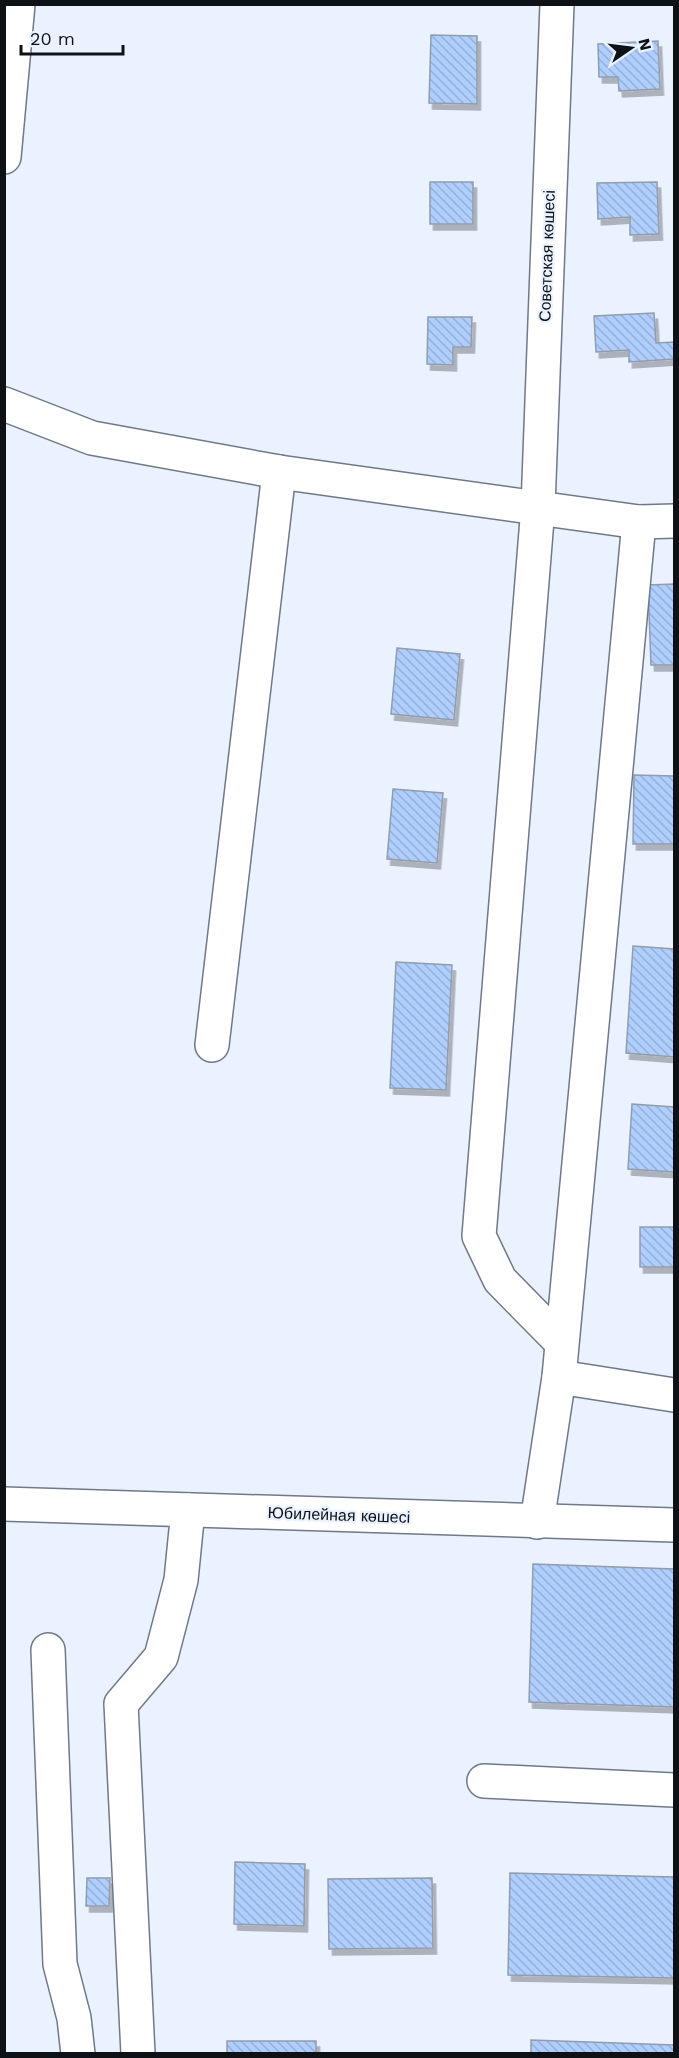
<svg xmlns="http://www.w3.org/2000/svg" width="679" height="2058" viewBox="0 0 679 2058" font-family="'Work Sans',sans-serif">
	<defs>
		<pattern id="building-back-hatch" width="6" height="6" patternUnits="userSpaceOnUse" patternTransform="scale(1.5)"><rect width="6" height="6" fill="#afcefd"/><path d="M-1 5l2 2M0 0l6 6M5-1l2 2" fill="none" stroke="#95b0d8"/></pattern>
		<filter id="shadow"><feDropShadow dx="3.5" dy="6" stdDeviation="0" flood-color="#0004"/></filter>
	</defs>
	<rect width="100%" height="100%" fill="#eaf2ff"/>
	<g fill="url(#building-back-hatch)" stroke="#939cab" stroke-width="1.5" filter="url(#shadow)">
		<path d="M431,35L477,36V104L429,103Z"/>
		<path d="M658,41L660,89L619,91L618,77H599L598,44Z"/>
		<rect x="430" y="182" width="43" height="42"/>
		<path d="M657,182L659,234L630,235V217L598,219L597,183Z"/>
		<path d="M654,313L656,343L674,342V359L629,362V350L596,352L594,316Z"/>
		<path d="M428,317H472L471,347H453V365L427,364Z"/>
		<path d="M674,584V665H651L648,585Z"/>
		<path d="M397,648L460,654L454,720L391,714Z"/>
		<path d="M634,775L674,776V844H633Z"/>
		<path d="M393,789L443,793L437,863L387,859Z"/>
		<path d="M633,946L674,949V1057L626,1053Z"/>
		<path d="M396,962L452,965L446,1090L390,1088Z"/>
		<path d="M632,1104L674,1107V1172L628,1169Z"/>
		<rect x="640" y="1227" width="34" height="40"/>
		<path d="M533,1564L674,1569V1707L529,1702Z"/>
		<path d="M235,1862L305,1864L304,1926L234,1924Z"/>
		<path d="M510,1873L674,1877V1978L508,1975Z"/>
		<path d="M87,1878H110L109,1906H86Z"/>
		<path d="M432,1878L433,1948L329,1949L328,1879Z"/>
		<path d="M531,2040L674,2045V2054H531Z"/>
		<rect x="227" y="2041" width="89" height="13"/>
	</g>
	<g fill="none" stroke-linecap="round" stroke-linejoin="round">
		<g stroke="#707987" stroke-width="36">
			<g id="minor">
				<path d="M557,4L538,507L479,1236L500,1280L561,1342"/>
				<path d="M4,157L18,4"/>
				<path d="M4,404L92,438L279,472L639,522L674,521"/>
				<path d="M212,1045L279,472"/>
				<path d="M559,1377L674,1395"/>
				<path d="M4,1504L674,1525"/>
				<path d="M537,1522L559,1377L639,522"/>
				<path d="M48,1650L60,1964L74,2018L78,2054"/>
				<path d="M484,1781L674,1790"/>
				<path d="M138,2054L121,1704L161,1657L181,1580L188,1510"/>
			</g>
		</g>
		<use href="#minor" stroke="#fff" stroke-width="33"/>
	</g>
	<g text-anchor="middle" dominant-baseline="central" stroke-width="4.5" stroke-linejoin="round" paint-order="stroke">
		<g font-size="16" fill="#0e1217" stroke="#eaf2ff">
			<text transform="translate(547 256) rotate(-88)">Советская көшесі</text>
			<text transform="translate(339 1515) rotate(2)">Юбилейная көшесі</text>
		</g>
	</g>
	<rect width="679" height="2058" fill="none" stroke="#0e1217" stroke-width="12"/>
	<g transform="translate(631 48) rotate(76)" stroke="#eaf2ff" stroke-width="4.5" paint-order="stroke">
	<path d="M0-4.5L10 22L0 15L-10 22Z" fill="#0e1217"/>
	<text y="-9" font-size="16" font-weight="bold" text-anchor="middle" fill="#0e1217">N</text>
	</g>
	<path d="M21 45v9h102v-9" fill="none" stroke="#0e1217" stroke-width="3"/>
	<text x="30" y="45" font-size="18" fill="#0e1217" stroke="#eaf2ff" stroke-width="4.5" paint-order="stroke">20 m</text>
</svg>
